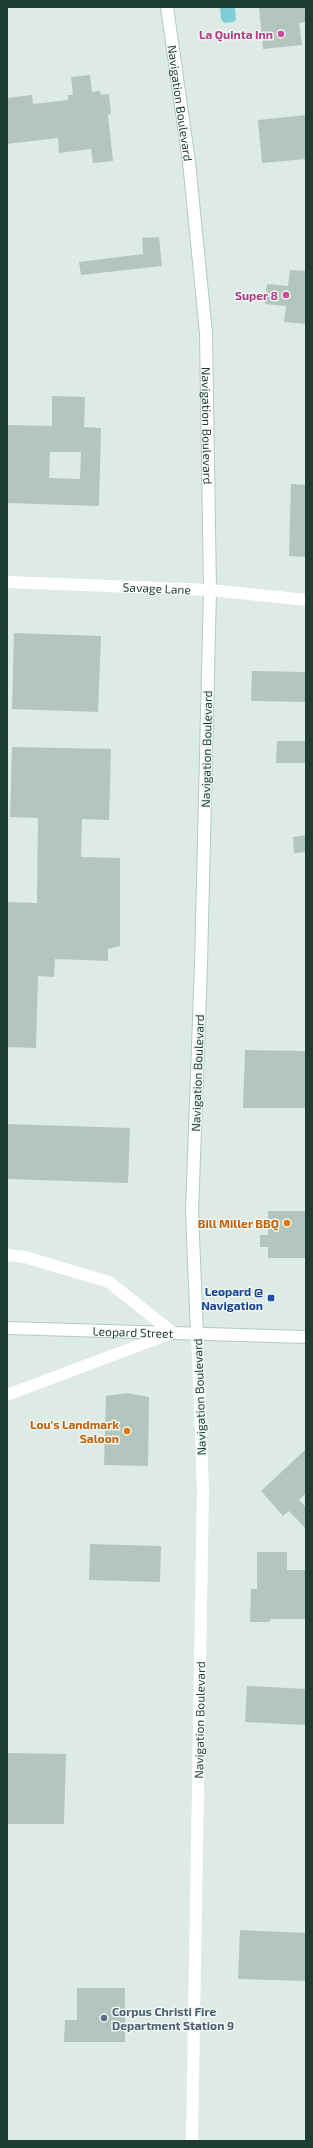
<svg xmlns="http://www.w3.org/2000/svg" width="313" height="2148" viewBox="0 0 313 2148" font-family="'Exo 2',sans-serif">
	<rect width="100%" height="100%" fill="#ddebe4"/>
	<path fill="#7fced7" d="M220,7H235L236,20L233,22L224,23L221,19Z"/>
	<g fill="#b3c6bd" fill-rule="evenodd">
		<path d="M259,7H306V22L299,23L302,45L263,49Z"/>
		<path d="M90,75L92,92L100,91L101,95L109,94L111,114L108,115L113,161L93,163L91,149L59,153L58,138L7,144V98L32,95L33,104L68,100V95H73L71,77Z"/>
		<path d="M306,115V159L262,163L258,120Z"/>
		<path d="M159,237L162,266L81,275L79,262L143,254L142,238Z"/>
		<path d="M290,270L306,271V324L284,322L286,306L265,304L267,284L288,286Z"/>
		<path d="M52,396L85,397L84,427L101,428L99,506L7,503V425L52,426ZM50,452H81L80,479L49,478Z"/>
		<path d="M291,484L306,485V557L289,556Z"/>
		<path d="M14,633L101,636L98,712L12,709Z"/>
		<path d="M252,671L306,672V702L251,701Z"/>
		<path d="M277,741H306V763H276Z"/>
		<path d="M12,747L111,749L109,820L82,819L81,857L120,858V946L108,949V961L55,959L54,977L38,976L36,1048L7,1047V902L37,903L38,818L10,817Z"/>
		<path d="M306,835V852L294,853L293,837Z"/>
		<path d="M245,1050L306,1051V1108H243Z"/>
		<path d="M7,1124L130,1128L128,1183L7,1179Z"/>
		<path d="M268,1211H306V1258H268V1247H260V1235H268Z"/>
		<path d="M127,1393L149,1397L148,1466L104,1465L106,1396Z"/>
		<path d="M306,1449V1493L299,1500L306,1507V1529L289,1511L283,1516L261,1491Z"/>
		<path d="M90,1544L161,1546L160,1582L89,1580Z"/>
		<path d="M257,1552H287V1570H306V1619H270V1622H250L251,1589H257Z"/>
		<path d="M247,1686L306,1689V1725L245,1722Z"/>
		<path d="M7,1753L66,1754L64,1824H7Z"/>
		<path d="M240,1930L306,1933V1981L238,1979Z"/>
		<path d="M77,1988H125V2042H64L65,2020H77Z"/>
	</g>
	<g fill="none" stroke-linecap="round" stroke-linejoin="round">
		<g stroke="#b0ccc0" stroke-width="14">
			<g id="secondary">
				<path id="s3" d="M167,7L189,162L206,333L210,590L201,964L192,1212L197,1334"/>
				<path id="s4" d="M7,1328L306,1337"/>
			</g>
		</g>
		<g stroke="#fff" stroke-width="12">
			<path id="s1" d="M7,582L210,590L306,600"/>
			<path d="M7,1255L25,1257L109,1282L173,1333"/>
			<path d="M7,1395L172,1333"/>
		</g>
		<path stroke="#fff" stroke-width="12" id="s2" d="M192,2141L203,1489L197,1334"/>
		<use href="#secondary" stroke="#fff" stroke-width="12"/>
	</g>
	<g fill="#d1479c" stroke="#eef7f2" stroke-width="1.5">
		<circle cx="281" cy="34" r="4"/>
		<circle cx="286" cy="295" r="4"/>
	</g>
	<g fill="#e8710a" stroke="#eef7f2" stroke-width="1.5">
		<circle cx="287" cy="1223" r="4"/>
		<circle cx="127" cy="1431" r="4"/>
	</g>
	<rect fill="#1a4fb4" stroke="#eef7f2" stroke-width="1.5" x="267" y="1294" width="8" height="8" rx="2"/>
	<circle fill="#5c6f8a" stroke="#eef7f2" stroke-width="1.5" cx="104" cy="2018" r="4"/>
	<g text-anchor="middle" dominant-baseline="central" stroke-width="3" stroke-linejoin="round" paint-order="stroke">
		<g font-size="12" font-weight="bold" fill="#b23c85" stroke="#eef7f2" text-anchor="end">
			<text x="273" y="34">La Quinta Inn</text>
			<text x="278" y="295">Super 8</text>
		</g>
		<g font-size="12" fill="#1d3c32" stroke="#eef7f2">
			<text stroke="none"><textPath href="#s3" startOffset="97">Navigation Boulevard</textPath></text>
			<text stroke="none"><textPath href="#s3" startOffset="421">Navigation Boulevard</textPath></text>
			<text stroke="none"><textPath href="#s1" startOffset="150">Savage Lane</textPath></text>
			<text transform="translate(206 749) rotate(-89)">Navigation Boulevard</text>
			<text transform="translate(197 1073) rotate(-88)">Navigation Boulevard</text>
			<text stroke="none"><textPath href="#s4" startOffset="126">Leopard Street</textPath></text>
			<text transform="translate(199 1397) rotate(-92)">Navigation Boulevard</text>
			<text stroke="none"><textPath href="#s2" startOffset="421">Navigation Boulevard</textPath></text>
		</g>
		<g font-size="12" font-weight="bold" fill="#c56008" stroke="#eef7f2" text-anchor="end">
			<text x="279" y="1223">Bill Miller BBQ</text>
			<text x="119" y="1424">Lou's Landmark<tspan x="119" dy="14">Saloon</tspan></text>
		</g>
		<g font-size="12" font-weight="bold" fill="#164399" stroke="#eef7f2" text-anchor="end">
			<text x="263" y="1291">Leopard @<tspan x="263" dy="14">Navigation</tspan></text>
		</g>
		<g font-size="12" font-weight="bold" fill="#4e5e75" stroke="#eef7f2" text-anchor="start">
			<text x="112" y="2011">Corpus Christi Fire<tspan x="112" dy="14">Department Station 9</tspan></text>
		</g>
	</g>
	<rect width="313" height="2148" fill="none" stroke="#1d3c32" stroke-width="16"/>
</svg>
